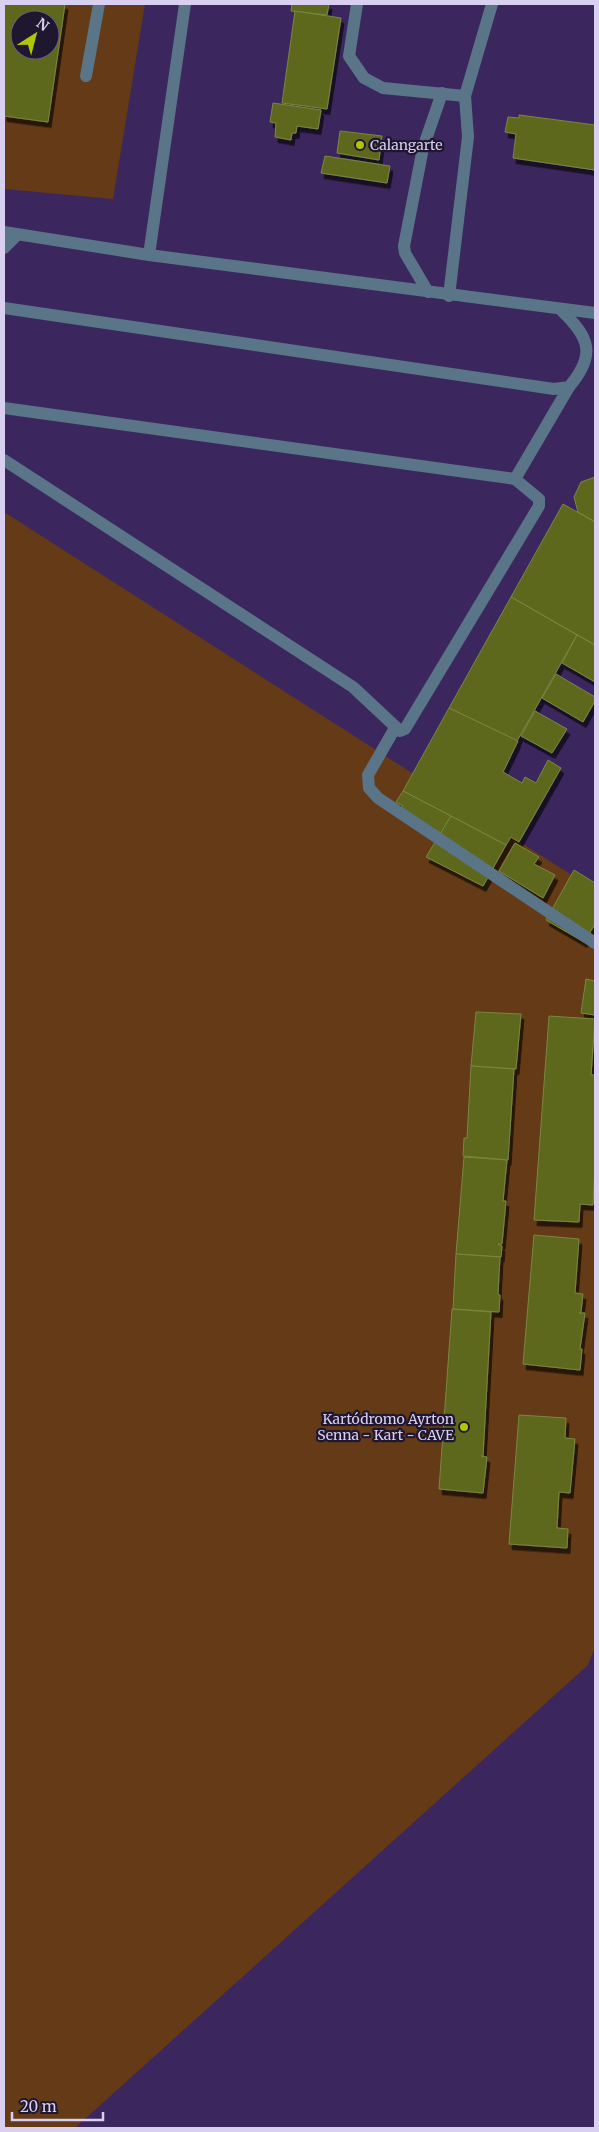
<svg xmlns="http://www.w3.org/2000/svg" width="599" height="2132" viewBox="0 0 599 2132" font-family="Merriweather,serif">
	<defs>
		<filter id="shadow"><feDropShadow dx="3" dy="5.5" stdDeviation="0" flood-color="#0009"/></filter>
	</defs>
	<rect width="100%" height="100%" fill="#3b275e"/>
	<g fill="#653a16" fill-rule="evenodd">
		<path d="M4,4H145L113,199L4,189ZM20,20H50V50H20Z"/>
		<path d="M4,512L595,890V1647L588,1665L75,2128H4Z"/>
	</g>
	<g fill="#5d681e" stroke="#7a8741" fill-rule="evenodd" filter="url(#shadow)">
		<path d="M4,4H65L48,122L4,116ZM20,20H50V50H20Z"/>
		<path d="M292,4H329L327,15L291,11Z"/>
		<path d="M295,11L341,18L327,109L282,103Z"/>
		<path d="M273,103L321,110L318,129L297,126L296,133H292L291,140L275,137L276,123L270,122Z"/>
		<path d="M519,115L595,125V170L513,158L516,134L505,132L508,117L519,118Z"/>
		<path d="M340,131L382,136L379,160L337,153Z"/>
		<path d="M325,156L390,166L387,183L321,173Z"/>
		<path d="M595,477V522L578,512L574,497L581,482Z"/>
		<path d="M563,504L595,522V645L511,597Z"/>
		<path d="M511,597L577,635L517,741L449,708Z"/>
		<path d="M577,635L595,645V682L562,663Z"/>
		<path d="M556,674L595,697V701L583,722L542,698Z"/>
		<path d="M449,708L518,741L503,772L522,783L525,777L536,783L548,760L561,768L519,842L511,837L506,845L403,791Z"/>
		<path d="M535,711L567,729L552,753L521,736Z"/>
		<path d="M403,791L451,816L441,833L400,810L403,806L396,802Z"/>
		<path d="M451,816L506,845L483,886L426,857Z"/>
		<path d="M515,843L539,857L534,864L555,875L543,898L499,871Z"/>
		<path d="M574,870L595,883V924L584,942L546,920Z"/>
		<path d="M586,979L595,981V1015L581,1013Z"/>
		<path d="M476,1012L521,1014L516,1069L471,1066Z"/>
		<path d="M549,1016L595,1019L591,1075H595V1168L593,1205L580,1204L579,1222L534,1220Z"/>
		<path d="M471,1066L514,1069L508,1160L463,1156L464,1138H467Z"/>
		<path d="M464,1157L507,1160L503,1201H506L502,1244H498L502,1246L501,1257L456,1254Z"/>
		<path d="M534,1235L579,1239L575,1293L583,1294L581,1312L579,1313H585L580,1349H582L580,1370L523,1364Z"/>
		<path d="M456,1254L500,1257L498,1294L500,1295L499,1312L453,1309Z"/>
		<path d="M452,1309L491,1312L483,1456H481L487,1457L483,1493L439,1489Z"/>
		<path d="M519,1415L566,1418L565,1438L575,1439L570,1493L559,1492L557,1528L568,1529L567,1548L509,1544Z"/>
	</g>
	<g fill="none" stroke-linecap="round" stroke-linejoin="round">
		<g stroke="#597587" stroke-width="12">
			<path d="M357,4L349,56L364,78L383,88L465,96L492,4"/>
			<path d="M86,76L99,4"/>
			<path d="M4,232L149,255L595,313"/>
			<path d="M4,248L17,235"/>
			<path d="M149,255L185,4"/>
			<path d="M428,292L405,253L404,246L423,148L442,93"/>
			<path d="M449,296L468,137L465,96"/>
			<path d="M4,308L554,389L569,387C596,355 590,338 562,311"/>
			<path d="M4,408L515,479L539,499V506L405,729L400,731L353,687L4,460"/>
			<path d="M515,479L569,387"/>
			<path d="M395,728L368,775L369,788L378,798L595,943"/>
		</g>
	</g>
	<g fill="#afc506" stroke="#1f172f" stroke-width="2">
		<circle cx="360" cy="145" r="5"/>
		<circle cx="464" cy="1427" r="5"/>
	</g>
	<g text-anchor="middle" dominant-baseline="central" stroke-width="4.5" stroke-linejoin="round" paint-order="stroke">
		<g font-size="14" fill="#d8cff1" stroke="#1f172f" text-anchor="start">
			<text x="370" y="145">Calangarte</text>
			<text x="454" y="1419" text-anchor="end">Kartódromo Ayrton<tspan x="454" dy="16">Senna - Kart - CAVE</tspan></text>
		</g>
	</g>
	<rect width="599" height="2132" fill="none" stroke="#d8cff1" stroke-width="10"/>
	<g transform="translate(35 35) rotate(36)"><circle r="24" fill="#1f172f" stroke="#69617d"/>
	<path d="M0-4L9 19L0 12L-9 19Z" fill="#afc506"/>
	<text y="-8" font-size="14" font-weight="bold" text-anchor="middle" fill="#d8cff1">N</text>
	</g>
	<path d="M12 2112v8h91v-8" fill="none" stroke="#d8cff1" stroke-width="2.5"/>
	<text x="20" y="2112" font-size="15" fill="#d8cff1" stroke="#1f172f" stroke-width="4" paint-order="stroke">20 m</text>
</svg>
